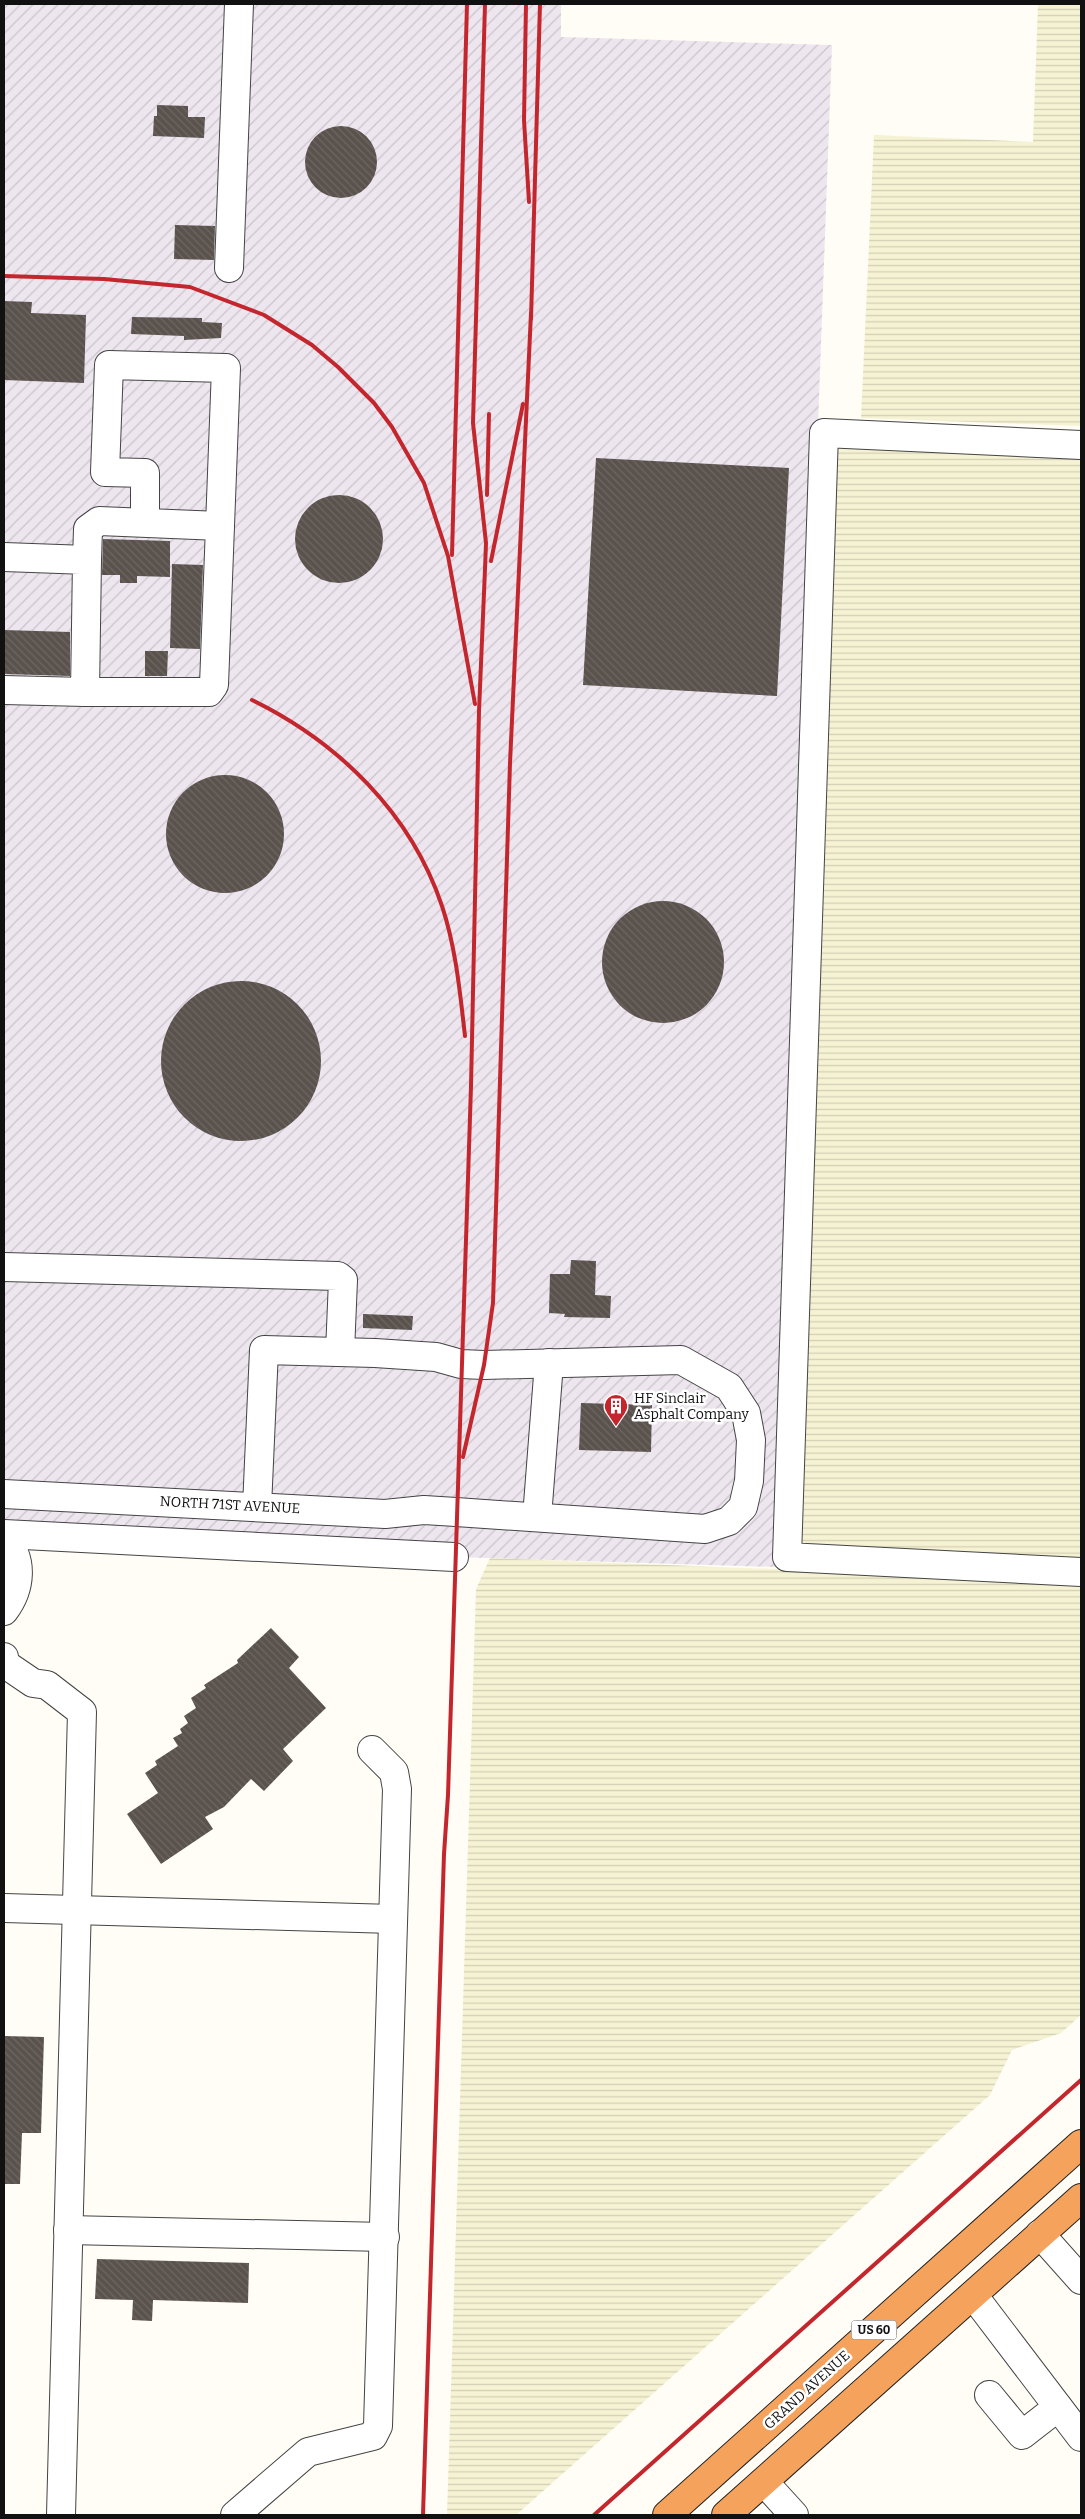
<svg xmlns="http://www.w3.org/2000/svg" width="1085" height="2519" viewBox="0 0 1085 2519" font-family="Bitter,serif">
	<defs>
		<pattern id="industrial-furrows" width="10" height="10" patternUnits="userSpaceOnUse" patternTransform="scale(1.25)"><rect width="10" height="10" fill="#eee6ef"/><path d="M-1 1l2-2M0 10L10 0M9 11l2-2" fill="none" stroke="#cbc4cc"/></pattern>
		<pattern id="farmland-rules" width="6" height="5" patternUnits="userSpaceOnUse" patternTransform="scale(1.25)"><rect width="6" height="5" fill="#f6f3d4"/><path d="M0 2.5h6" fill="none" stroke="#d2cfb5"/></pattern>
		<pattern id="building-back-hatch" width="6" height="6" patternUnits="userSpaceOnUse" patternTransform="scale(1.25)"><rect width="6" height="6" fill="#5a524d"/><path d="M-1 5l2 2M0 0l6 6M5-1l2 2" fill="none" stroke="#6d6662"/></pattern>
	</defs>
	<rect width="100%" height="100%" fill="#fffdf5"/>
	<path fill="url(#industrial-furrows)" d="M4,4H561V37L832,45L776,1567L454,1557L4,1535Z"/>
	<g fill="url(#farmland-rules)">
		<path d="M1038,4H1081V426L861,418L874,135L1033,142Z"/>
		<path d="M846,441L1081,453V1558L796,1543L833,453Z"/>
		<path d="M490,1558L1081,1581V2015L1061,2033L1012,2050L990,2095L516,2515H447L476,1589Z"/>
	</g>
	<g fill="url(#building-back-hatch)">
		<path d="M157,105L188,106V117H205L204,138L153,136L154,116H157Z"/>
		<circle cx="341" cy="162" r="36"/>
		<path d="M175,225L215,226L214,260L174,259Z"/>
		<path d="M4,301L32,302L31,313L86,315L84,383L4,380Z"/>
		<path d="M132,317L202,318V322L222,323L221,338L184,340V336L131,334Z"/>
		<path d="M596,458L789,468L777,696L583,685Z"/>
		<circle cx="339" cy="539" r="44"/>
		<path d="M103,539L170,541V577L137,576V583H120V575H102Z"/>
		<path d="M172,564L203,565L200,649L170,648Z"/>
		<path d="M4,630L70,632V676L4,674Z"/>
		<path d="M145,651H168L167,676H145Z"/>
		<circle cx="225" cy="834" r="59"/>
		<circle cx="663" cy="962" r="61"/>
		<circle cx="241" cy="1061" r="80"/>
		<path d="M571,1260L596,1261L595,1295L611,1296L610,1318L564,1317L565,1314L549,1313L550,1274H570Z"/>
		<path d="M363,1314L413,1316L412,1330L363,1328Z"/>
		<path d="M581,1403L652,1405L651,1452L579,1450Z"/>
		<path d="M271,1628L299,1657L289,1668L326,1708L283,1749L293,1761L264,1791L251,1779L224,1807L205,1817L213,1829L161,1864L127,1814L158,1793L145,1773L157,1765L155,1761L178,1746L173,1738L182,1733L180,1729L188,1723L184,1716L196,1708L191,1698L206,1688L204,1685L238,1663L237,1660Z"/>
		<path d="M4,2036L44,2037L41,2133H22L20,2184H4Z"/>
		<path d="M97,2259L249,2263L248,2303L153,2300L152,2321L132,2320L133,2300L95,2299Z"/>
	</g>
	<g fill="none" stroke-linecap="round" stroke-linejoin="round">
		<g stroke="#444" stroke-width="30">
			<g id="minor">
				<path d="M229,268L239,4"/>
				<path d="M1081,445L824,433L787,1557L1081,1572"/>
				<path d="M145,522V473L105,472L109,365L226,368L220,526"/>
				<path d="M4,557L87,560L85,692L4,690"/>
				<path d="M85,692H209L214,685L220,526L99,521L88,529L87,560"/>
				<path d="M4,1267L338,1276L343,1280L340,1352"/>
				<path d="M4,1494L385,1514L424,1510L456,1512L705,1529L729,1521L743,1507L749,1481L751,1440L746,1413L729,1387L681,1360L484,1365L461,1364L436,1357L375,1353L264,1350L257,1507"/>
				<path d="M537,1517L549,1363"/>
				<path d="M4,1534L454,1557"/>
				<path d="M4,1538C24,1559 21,1589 4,1611"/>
				<path d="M4,1657L5,1664L33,1683L47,1685L82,1712L61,2515"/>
				<path d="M4,1908L393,1919"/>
				<path d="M68,2230L385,2237"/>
				<path d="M1040,2234L1081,2280"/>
				<path d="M973,2295L1081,2437"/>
				<path d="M989,2395L1022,2435L1058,2407"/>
				<path d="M764,2482L794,2515"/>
				<path d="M235,2515L308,2452L373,2436L378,2426L397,1789L394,1772L372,1750"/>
			</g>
		</g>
		<g stroke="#222" stroke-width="30">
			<g id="highway">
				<path d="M667,2515L1081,2144"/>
				<path d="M726,2515L1081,2198"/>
			</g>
		</g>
		<use href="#minor" stroke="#fff" stroke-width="28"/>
		<use href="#highway" stroke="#f5a25d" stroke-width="28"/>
		<g stroke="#c4262e" stroke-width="4">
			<path d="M526,4L524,120L529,202"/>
			<path d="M4,276L104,279L190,287L264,315L312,345L338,367L374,403L392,427L424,483L448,556L475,704"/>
			<path d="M531,319L540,4"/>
			<path d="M487,495L489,414"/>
			<path d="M452,555L467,4"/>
			<path d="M491,561L523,404"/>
			<path d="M252,700C338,742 411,813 442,906C456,948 460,993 465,1036"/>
			<path d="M463,1457L484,1365L493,1303L510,763L531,313"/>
			<path d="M423,2515L444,1854L448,1795L471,1086L479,711L485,569L486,543L473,423L485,4"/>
			<path d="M594,2515L1081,2080"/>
		</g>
	</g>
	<defs>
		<g id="building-pin" transform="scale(1.25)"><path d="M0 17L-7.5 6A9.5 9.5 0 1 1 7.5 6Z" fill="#c4262e" stroke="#fff"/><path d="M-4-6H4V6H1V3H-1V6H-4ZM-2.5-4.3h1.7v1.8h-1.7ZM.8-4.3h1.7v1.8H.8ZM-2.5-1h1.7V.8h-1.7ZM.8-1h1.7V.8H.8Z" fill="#fff"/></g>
	</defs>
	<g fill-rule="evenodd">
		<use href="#building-pin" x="616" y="1406"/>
	</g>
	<g text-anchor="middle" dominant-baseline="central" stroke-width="5" stroke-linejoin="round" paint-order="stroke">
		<rect fill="#fff" stroke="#585858" stroke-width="1" x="851.5" y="2320.5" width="45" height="19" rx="4"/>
		<g font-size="12" font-weight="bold" fill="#111">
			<text x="874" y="2330">US 60</text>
		</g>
		<g font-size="14" fill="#111" stroke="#fff" text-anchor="start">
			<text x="634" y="1398">HF Sinclair<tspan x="634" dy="16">Asphalt Company</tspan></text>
		</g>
		<g font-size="14" fill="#111" stroke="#fff">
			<text transform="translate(230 1505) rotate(3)">NORTH 71ST AVENUE</text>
			<text transform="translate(807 2390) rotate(-42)">GRAND AVENUE</text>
		</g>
	</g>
	<rect width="1085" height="2519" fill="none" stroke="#111111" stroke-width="10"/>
</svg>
